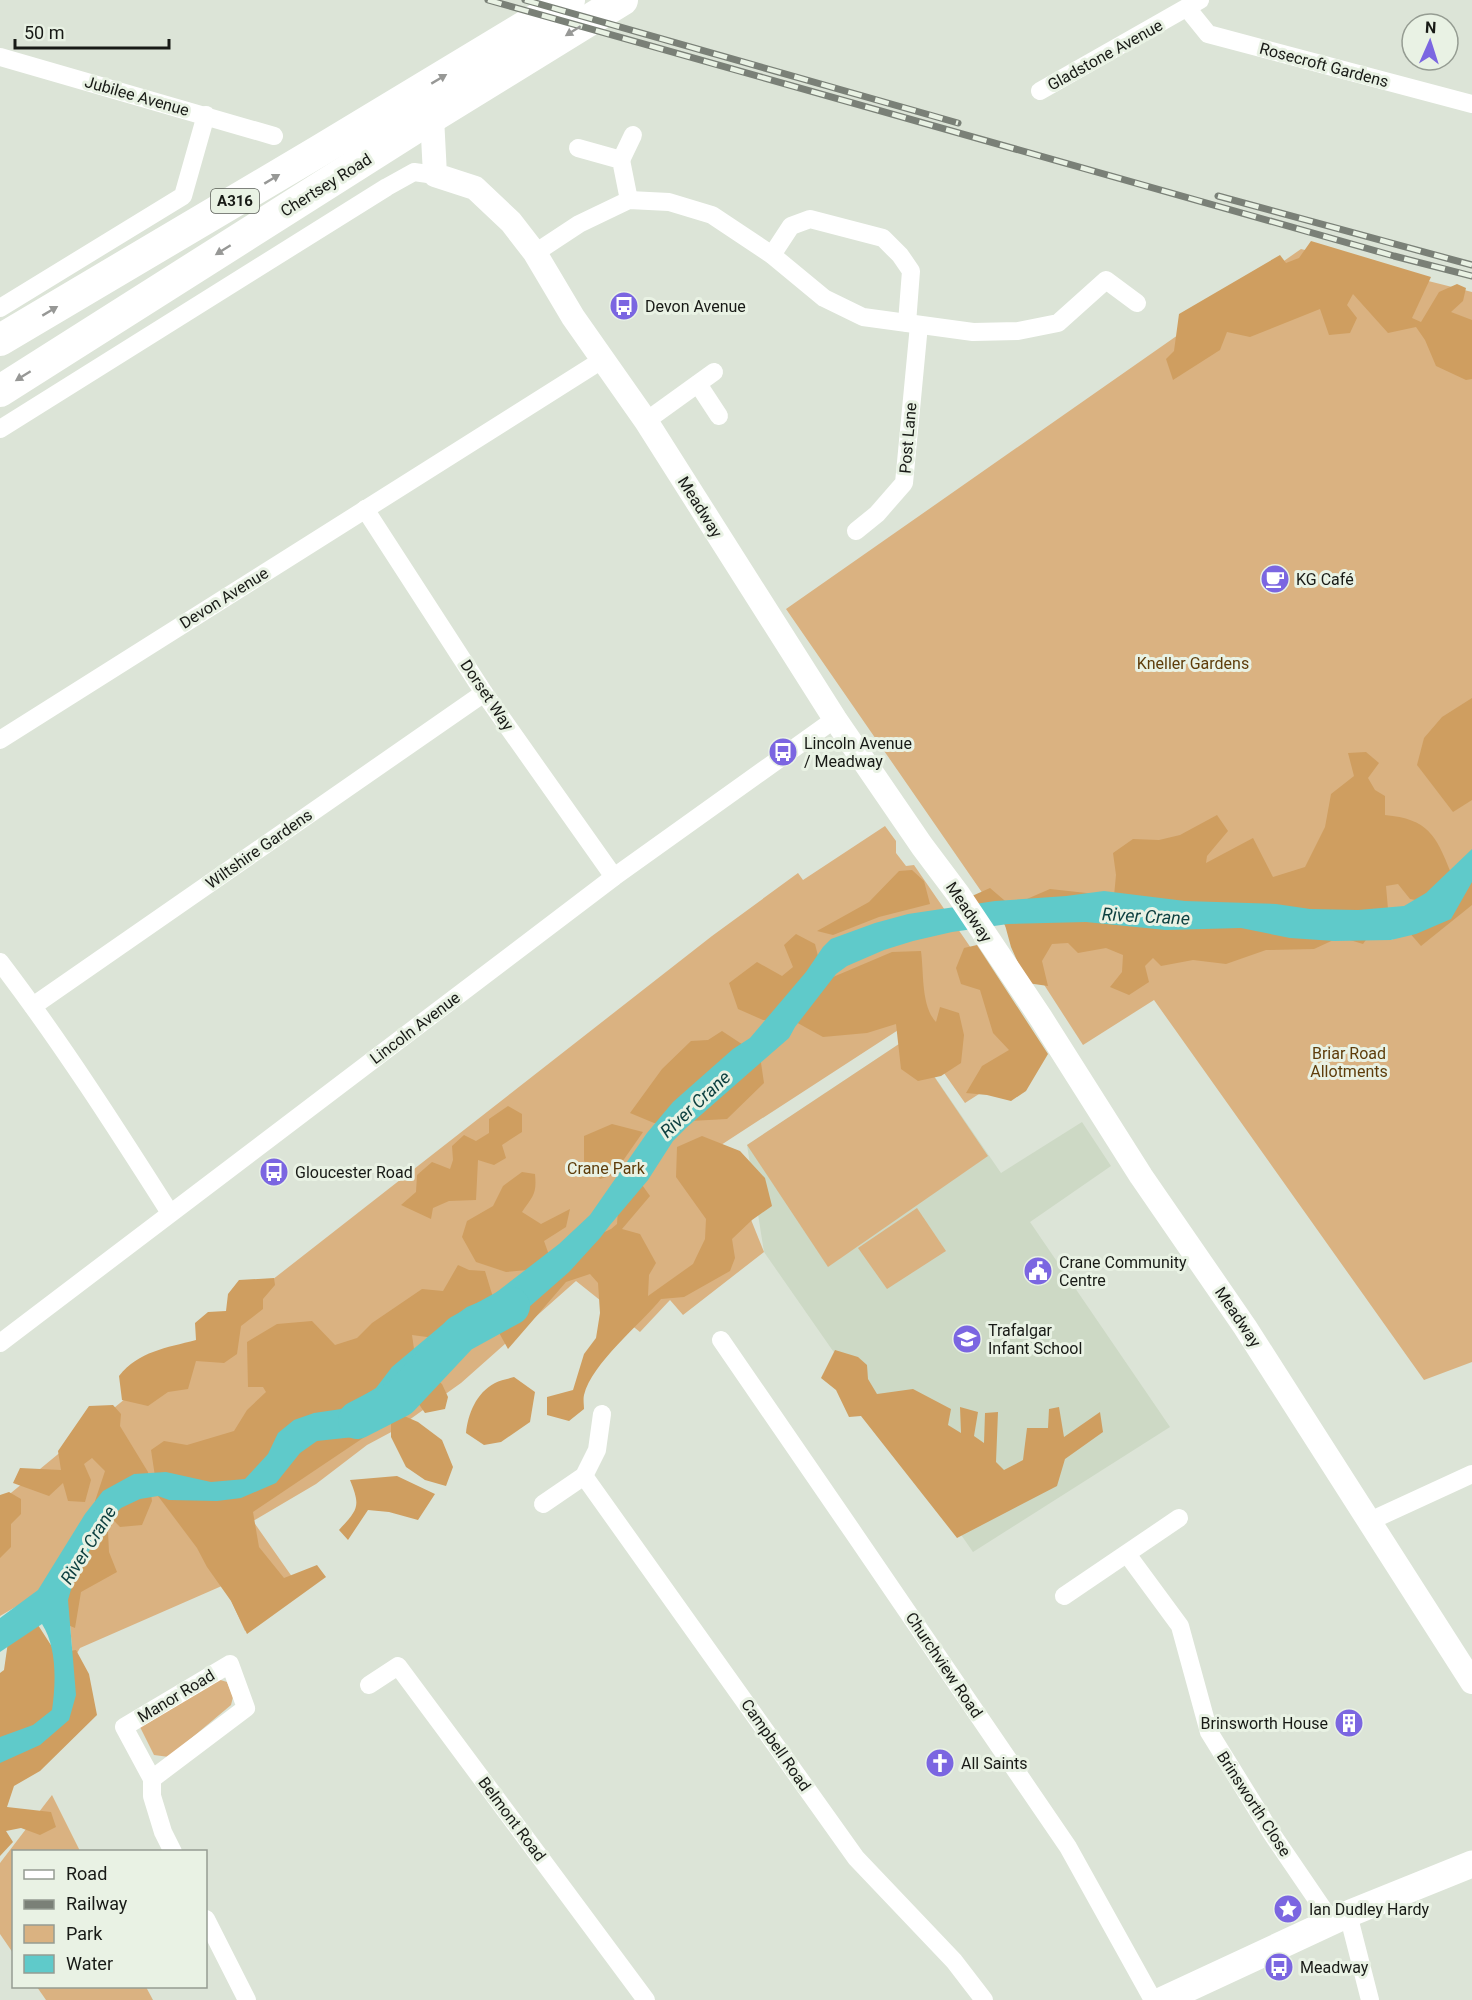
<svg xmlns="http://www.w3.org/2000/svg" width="1472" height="2000" viewBox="0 0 1472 2000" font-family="Roboto,sans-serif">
	<rect width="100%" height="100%" fill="#dce4d7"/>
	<path fill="#cdd9c5" d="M908,1038L1001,1173L1082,1122L1111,1166L1030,1222L1170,1427L973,1552L764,1252L747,1145Z"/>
	<g fill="#dab281" fill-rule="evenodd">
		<path d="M1301,249L1472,292V1362L1424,1380L1154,1000L1083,1045L1019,946L786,609ZM1458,913L1391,940H1351Z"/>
		<path d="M885,826L896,841V853L906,866L914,865L1043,1053L965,1103L909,1023L721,1145L764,1252L683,1315L670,1300L640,1332L576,1281L461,1383L395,1430L367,1445L316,1484L253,1521L302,1591L245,1631L224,1585L80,1648L73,1660L68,1600L75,1572L0,1616V1502L217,1323L712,936L798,873L803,880Z"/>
		<path d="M908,1038L988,1156L828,1267L747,1145Z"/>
		<path d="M917,1208L946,1251L887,1289L858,1248Z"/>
		<path d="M214,1678L227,1682L233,1697L231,1705L169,1757L154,1755L140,1727Z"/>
		<path d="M52,1795L80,1851L14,1852L13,1953L0,1934V1863Z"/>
		<path d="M37,1987H146L153,2000H46Z"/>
	</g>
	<g fill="#cf9e60">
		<path d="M1311,241L1431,277L1412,318L1421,322L1439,292L1457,284L1466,288L1463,301L1451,312L1472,320V379L1466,380L1436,366L1425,340L1416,327L1388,333L1353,294L1347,305L1357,318L1350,333L1329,335L1320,309L1250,337L1227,332L1220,350L1173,380L1166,359L1174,351L1179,314L1280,255L1286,263L1299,258Z"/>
		<path d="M1472,698V800L1453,812L1417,765L1424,738L1442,717Z"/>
		<path d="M1366,752L1379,763L1368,778L1375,790L1385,796V815C1428,819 1436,835 1451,873L1426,902L1410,899L1398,884L1386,886L1388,909L1363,944L1340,937L1314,949L1266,950L1226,964L1193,960L1161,966L1153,958L1145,966L1149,982L1129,995L1110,987L1122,972L1123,955L1106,948L1078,953L1068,943L1052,944L1042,961L1048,986L1027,983L1011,947L1002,914L979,910L972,896L990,888L1011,906L1050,889L1114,896L1116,875L1113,853L1133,839L1159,840L1180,835L1217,815L1228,831L1207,856L1206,863L1253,838L1273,877L1305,867L1325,827L1331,794L1354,776L1348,753Z"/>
		<path d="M912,870L924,881L930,904L879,917L833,935L817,931L869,902L899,871Z"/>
		<path d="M1472,877V905L1421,946L1408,931Z"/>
		<path d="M796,934L815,944L819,960L833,977L892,952L921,951C924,973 921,1006 936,1022L940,1007L959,1013L964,1035L961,1063L941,1076L918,1081L901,1069L896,1024L867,1033L823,1037L794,1021L763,1020L738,1009L729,983L757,962L782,976L793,967L784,945Z"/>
		<path d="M977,945L1048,1054L1026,1091L1011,1101L987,1095L966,1093L982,1066L1009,1050L993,1033L980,990L961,984L956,968L964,948Z"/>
		<path d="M722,1031L760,1056L764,1083L727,1119L654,1123L630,1113L662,1069L691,1041L708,1040Z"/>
		<path d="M508,1106L522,1114V1132L502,1145L506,1158L494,1165L478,1160L476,1200L449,1201L433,1208L431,1219L401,1205L416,1192L417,1175L432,1162L450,1169L453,1160L452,1146L464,1135L476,1141L489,1133V1119Z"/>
		<path d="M612,1124L643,1132L613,1175L600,1179L584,1161V1136Z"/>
		<path d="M702,1136L740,1151L765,1178L772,1206L752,1220L732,1239L735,1258L730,1271L684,1297L661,1299C640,1325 592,1363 584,1395C583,1399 584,1405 584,1409L569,1421L547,1415V1397L573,1390L584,1354L596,1338L600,1313L598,1283L590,1274L566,1282L508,1349L497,1329L543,1282L594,1237L611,1229L617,1224L618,1209L640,1182L650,1196L622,1229L640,1234L656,1263L649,1275L648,1296L693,1264L705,1239L706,1219L676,1177L677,1147Z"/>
		<path d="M522,1172L535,1174C537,1194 533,1196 522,1212L541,1224L570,1209L566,1227L544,1241L549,1255L538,1269L506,1272L476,1262L462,1237L467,1221L493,1206L503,1186Z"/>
		<path d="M458,1265L469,1270L485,1271L495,1304L442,1339L412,1335L415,1356L372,1432L253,1512L259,1547L284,1578L317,1565L326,1577L247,1634L231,1601L207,1567L197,1548L158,1496L151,1450L164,1441L187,1445L234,1431L247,1410L266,1392L263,1387H248L247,1342L277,1324L312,1321L335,1345L357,1338L372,1323L422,1289L443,1291Z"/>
		<path d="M274,1278L275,1285L263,1299V1309L241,1326L237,1354L224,1363L196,1361L188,1389L168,1392L148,1406L122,1400L119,1376C139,1351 166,1348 196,1340L195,1323L208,1312L226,1311L228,1294L239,1280Z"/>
		<path d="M835,1350L858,1357L867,1365L868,1379L877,1394L913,1389L951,1409L948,1425L961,1433L960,1407L978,1412L974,1436L984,1443L985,1413L998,1412L996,1462L1004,1470L1023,1460L1027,1428H1048L1049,1409L1059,1407L1064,1437L1100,1412L1103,1432L1065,1459L1057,1486L957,1538L861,1416L849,1417L836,1390L821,1378Z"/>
		<path d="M428,1351L445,1352L451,1363L449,1372L430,1375L442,1384L448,1397L445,1409L425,1413L416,1400H406L402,1415L418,1422L442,1440L453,1467L446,1486L425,1480L406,1467L391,1437V1412L399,1389L409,1382L420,1357Z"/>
		<path d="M514,1377L535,1392L530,1422L501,1442L484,1445L466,1433C468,1414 476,1393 495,1383C500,1380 508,1379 514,1377Z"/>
		<path d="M113,1405L121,1414L120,1426L148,1472L152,1501L142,1525L120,1527L95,1501L105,1471L92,1458L84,1464L91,1480L85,1502L68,1501L63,1483L49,1496L13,1483L20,1468L61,1470L58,1451L89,1406Z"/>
		<path d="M397,1476L435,1494L418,1520L389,1512L368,1510L348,1540L339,1530C358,1509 361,1507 350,1480Z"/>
		<path d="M9,1492L21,1499V1514L11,1524V1547L0,1558V1495Z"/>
		<path d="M92,1519L108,1532L109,1552L117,1572L81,1592L75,1628L63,1623V1594Z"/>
		<path d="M38,1625L56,1653L76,1650L89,1674L97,1715L40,1771L14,1786L7,1807L51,1812L56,1827L40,1835L21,1828L6,1831L13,1842L0,1856V1673L4,1670L8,1642Z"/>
	</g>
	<path fill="#5fcaca" d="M1472,849V882L1451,919L1416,934L1391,940L1334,941L1290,938L1241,928L1166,930L1086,922L1008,924L952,932L913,941L884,950L847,966L836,974L795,1027L789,1038L686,1128L673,1141L648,1180L610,1225L600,1238L569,1272L520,1315H511L494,1331L484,1329L463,1330L443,1349L423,1363L411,1376L393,1416L377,1431L354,1437L317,1441L300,1453L276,1483L241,1498L217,1501L169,1500L158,1496L140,1499L121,1508L106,1524L76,1572L68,1600L76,1695L69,1720L40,1745L0,1763V1737L33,1725L52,1710C56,1683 57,1647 42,1624L0,1652V1618L38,1590L85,1514L103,1491L134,1474L166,1472L211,1482L245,1479L268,1454L278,1433L294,1420L314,1413L341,1409L376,1388L392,1367L442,1325L467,1307L489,1298L559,1244L590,1215L647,1133L673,1102L733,1049L750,1038L806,972L823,947L831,939L875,923L908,914L995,901L1066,896L1104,891L1185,901L1276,904L1310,909L1358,910L1404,906L1426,893Z"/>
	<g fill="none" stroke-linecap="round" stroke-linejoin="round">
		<path stroke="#5fcaca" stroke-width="38" d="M357,1420L400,1398L460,1334L511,1306"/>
		<g stroke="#fff" stroke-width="18">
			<path d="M1187,8L1208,34L1472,104"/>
			<path d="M0,57L274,136"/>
			<path d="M1040,91L1200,0"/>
			<path d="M578,148L621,160L629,200"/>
			<path d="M621,160L633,135"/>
			<path d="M535,253L579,224L629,200L669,202L712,215L772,255L824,298L863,317L973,332L1018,331L1058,323L1106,280L1137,303"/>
			<path d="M772,255L791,226L810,219L883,238L900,255L911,271L907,323"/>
			<path d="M0,308L183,196L206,115"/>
			<path d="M698,384L719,416"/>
			<path d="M646,421L714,372"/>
			<path d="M0,429L387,187L414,172L435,175"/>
			<path d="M365,509L484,693L614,877"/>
			<path d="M856,531L877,514L904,483L919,325"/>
			<path d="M0,740L602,360"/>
			<path d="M0,962C61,1042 116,1128 170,1213"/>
			<path d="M33,1006L484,693"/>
			<path d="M721,1340L855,1535L1068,1847L1153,2000"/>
			<path d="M0,1343L614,877L835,719"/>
			<path d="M584,1476L856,1858L954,1961L984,2000"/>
			<path d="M543,1504L584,1476L597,1450L602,1414"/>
			<path d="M1370,1521L1472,1474"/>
			<path d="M1127,1554L1180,1626L1209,1732L1272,1834L1332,1922"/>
			<path d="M1064,1596L1179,1518"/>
			<path d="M369,1685L398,1666L646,2000"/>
			<path d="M152,1779L246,1708L230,1664L124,1727L152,1779V1796L163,1832L173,1852"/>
			<path d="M1348,1914L1370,2000"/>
			<path d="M206,1919L247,2000"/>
		</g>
		<path stroke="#fff" stroke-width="24" d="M432,117L435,175L475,188L511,222L535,253L573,317L646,421L835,719L922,846L958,894L1041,1018L1141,1176L1245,1327L1472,1682"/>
		<path stroke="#fff" stroke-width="27" d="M1163,2000L1348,1914L1472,1864"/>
		<g stroke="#fff" stroke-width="32">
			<path d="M0,340L319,151L569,0"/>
			<path d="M0,391L432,117L622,0"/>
		</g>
		<g stroke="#7a8077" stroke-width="7">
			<g id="rail">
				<path d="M488,0L1394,256L1472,276"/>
				<path d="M525,0L958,123"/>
				<path d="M1218,196L1472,265"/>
			</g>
		</g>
		<use href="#rail" stroke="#e9f2e4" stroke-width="4.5" stroke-dasharray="14" stroke-linecap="butt"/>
	</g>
	<defs><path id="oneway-solid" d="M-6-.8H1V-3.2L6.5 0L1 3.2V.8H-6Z" transform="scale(1.5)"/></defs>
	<g fill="#979896">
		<use href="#oneway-solid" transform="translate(573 31) rotate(148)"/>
		<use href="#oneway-solid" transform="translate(439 79) rotate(-31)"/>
		<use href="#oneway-solid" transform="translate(272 179) rotate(-31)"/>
		<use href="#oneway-solid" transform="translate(223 250) rotate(148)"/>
		<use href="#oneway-solid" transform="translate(50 311) rotate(-31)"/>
		<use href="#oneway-solid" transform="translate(23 376) rotate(148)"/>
	</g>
	<defs>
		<g id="bus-disc" transform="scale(1.5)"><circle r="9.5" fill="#7b66e1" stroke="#e9f2e4"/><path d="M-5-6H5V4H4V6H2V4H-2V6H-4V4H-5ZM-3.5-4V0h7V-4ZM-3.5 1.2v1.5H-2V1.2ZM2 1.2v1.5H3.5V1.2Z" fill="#fff"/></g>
		<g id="cafe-disc" transform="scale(1.5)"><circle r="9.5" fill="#7b66e1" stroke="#e9f2e4"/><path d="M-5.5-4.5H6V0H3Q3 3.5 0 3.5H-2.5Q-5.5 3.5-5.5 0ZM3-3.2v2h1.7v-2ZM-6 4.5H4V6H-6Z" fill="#fff"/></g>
		<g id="civic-disc" transform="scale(1.5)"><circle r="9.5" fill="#7b66e1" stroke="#e9f2e4"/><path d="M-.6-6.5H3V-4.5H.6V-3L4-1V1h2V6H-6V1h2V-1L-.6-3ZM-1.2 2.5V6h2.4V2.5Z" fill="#fff"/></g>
		<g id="school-disc" transform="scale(1.5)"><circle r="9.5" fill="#7b66e1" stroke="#e9f2e4"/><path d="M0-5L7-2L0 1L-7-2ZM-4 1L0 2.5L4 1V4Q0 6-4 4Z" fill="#fff"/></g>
		<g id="building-disc" transform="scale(1.5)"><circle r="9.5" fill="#7b66e1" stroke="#e9f2e4"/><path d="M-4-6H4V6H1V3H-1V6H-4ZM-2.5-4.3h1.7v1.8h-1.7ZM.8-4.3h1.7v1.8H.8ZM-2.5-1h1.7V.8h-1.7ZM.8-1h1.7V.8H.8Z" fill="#fff"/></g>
		<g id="church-disc" transform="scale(1.5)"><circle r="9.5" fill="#7b66e1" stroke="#e9f2e4"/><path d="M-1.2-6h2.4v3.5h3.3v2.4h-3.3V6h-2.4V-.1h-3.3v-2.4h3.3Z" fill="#fff"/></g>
		<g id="sight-disc" transform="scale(1.5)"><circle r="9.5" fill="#7b66e1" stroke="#e9f2e4"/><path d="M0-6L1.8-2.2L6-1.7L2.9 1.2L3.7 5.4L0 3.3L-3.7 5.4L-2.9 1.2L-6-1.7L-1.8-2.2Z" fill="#fff"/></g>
	</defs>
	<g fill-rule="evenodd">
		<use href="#bus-disc" x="624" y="306"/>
		<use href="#cafe-disc" x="1275" y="579"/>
		<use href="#bus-disc" x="783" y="752"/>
		<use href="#bus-disc" x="274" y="1172"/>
		<use href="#civic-disc" x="1038" y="1271"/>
		<use href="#school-disc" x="967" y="1339"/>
		<use href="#building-disc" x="1349" y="1723"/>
		<use href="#church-disc" x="940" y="1763"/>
		<use href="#sight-disc" x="1288" y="1909"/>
		<use href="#bus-disc" x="1279" y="1967"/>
	</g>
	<g text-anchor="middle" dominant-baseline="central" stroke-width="6" stroke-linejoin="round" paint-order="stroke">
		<rect fill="#e9f2e4" stroke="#575b54" stroke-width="1.5" x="211" y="189" width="48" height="24" rx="4.5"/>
		<g font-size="15" font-weight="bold" fill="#181a16">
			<text x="235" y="201">A316</text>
		</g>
		<g font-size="16" fill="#181a16" stroke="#e9f2e4">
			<text transform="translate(1105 55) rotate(-29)">Gladstone Avenue</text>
			<text transform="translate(1324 65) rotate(15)">Rosecroft Gardens</text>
			<text transform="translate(137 96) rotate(16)">Jubilee Avenue</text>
			<text transform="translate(326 185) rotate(-32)">Chertsey Road</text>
			<text transform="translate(908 438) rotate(-85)">Post Lane</text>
			<text transform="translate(700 507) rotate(58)">Meadway</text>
			<text transform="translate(224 598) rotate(-32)">Devon Avenue</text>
			<text transform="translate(487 695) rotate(56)">Dorset Way</text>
			<text transform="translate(259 849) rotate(-35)">Wiltshire Gardens</text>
			<text transform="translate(969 912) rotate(56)">Meadway</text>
			<text transform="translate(415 1028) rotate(-37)">Lincoln Avenue</text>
			<text transform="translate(1238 1317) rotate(56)">Meadway</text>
			<text transform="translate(944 1665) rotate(56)">Churchview Road</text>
			<text transform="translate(176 1696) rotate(-31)">Manor Road</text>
			<text transform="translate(776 1745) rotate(55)">Campbell Road</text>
			<text transform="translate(1254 1804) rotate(57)">Brinsworth Close</text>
			<text transform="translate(512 1819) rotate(53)">Belmont Road</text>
		</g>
		<g font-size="16" fill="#181a16" stroke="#e9f2e4" text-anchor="start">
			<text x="645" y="306">Devon Avenue</text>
			<text x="1296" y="579">KG Café</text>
			<text x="804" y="743">Lincoln Avenue<tspan x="804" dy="18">/ Meadway</tspan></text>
			<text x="295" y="1172">Gloucester Road</text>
			<text x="1059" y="1262">Crane Community<tspan x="1059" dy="18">Centre</tspan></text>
			<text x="988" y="1330">Trafalgar<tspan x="988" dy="18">Infant School</tspan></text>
			<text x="1328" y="1723" text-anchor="end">Brinsworth House</text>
			<text x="961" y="1763">All Saints</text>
			<text x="1309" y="1909">Ian Dudley Hardy</text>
			<text x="1300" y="1967">Meadway</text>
		</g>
		<g font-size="16" fill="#5e3d0b" stroke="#e9f2e4">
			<text x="1193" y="663">Kneller Gardens</text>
			<text x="1349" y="1053">Briar Road<tspan x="1349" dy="18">Allotments</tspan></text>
			<text x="606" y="1168">Crane Park</text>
		</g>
		<g font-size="18" font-style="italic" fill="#0c3f3f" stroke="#e9f2e4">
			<text transform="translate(1146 916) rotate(3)">River Crane</text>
			<text transform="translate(695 1104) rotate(-43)">River Crane</text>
			<text transform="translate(88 1545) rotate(-58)">River Crane</text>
		</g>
	</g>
	<rect x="12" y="1850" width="195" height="138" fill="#e9f2e4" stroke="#959c92" stroke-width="1.5"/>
	<rect x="24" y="1870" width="30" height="9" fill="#ffffff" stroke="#959c92" stroke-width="1.5"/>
	<text x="66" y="1880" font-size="18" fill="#181a16">Road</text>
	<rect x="24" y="1900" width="30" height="9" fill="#7a8077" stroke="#959c92" stroke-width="1.5"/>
	<text x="66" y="1910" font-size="18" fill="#181a16">Railway</text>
	<rect x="24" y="1925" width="30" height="18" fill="#dab281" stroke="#959c92" stroke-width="1.5"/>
	<text x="66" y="1940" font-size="18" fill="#181a16">Park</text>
	<rect x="24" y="1955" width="30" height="18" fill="#5fcaca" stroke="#959c92" stroke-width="1.5"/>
	<text x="66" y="1970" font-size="18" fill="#181a16">Water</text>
	<g transform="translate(1430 42) rotate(3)"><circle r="28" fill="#e9f2e4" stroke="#959c92" stroke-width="1.5"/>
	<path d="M0-4.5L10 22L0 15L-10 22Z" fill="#7b66e1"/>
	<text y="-9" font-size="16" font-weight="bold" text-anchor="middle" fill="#181a16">N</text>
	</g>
	<path d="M15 39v9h154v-9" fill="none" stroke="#181a16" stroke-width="3"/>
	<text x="24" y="39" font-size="18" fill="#181a16" stroke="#e9f2e4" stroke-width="4.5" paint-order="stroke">50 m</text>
</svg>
